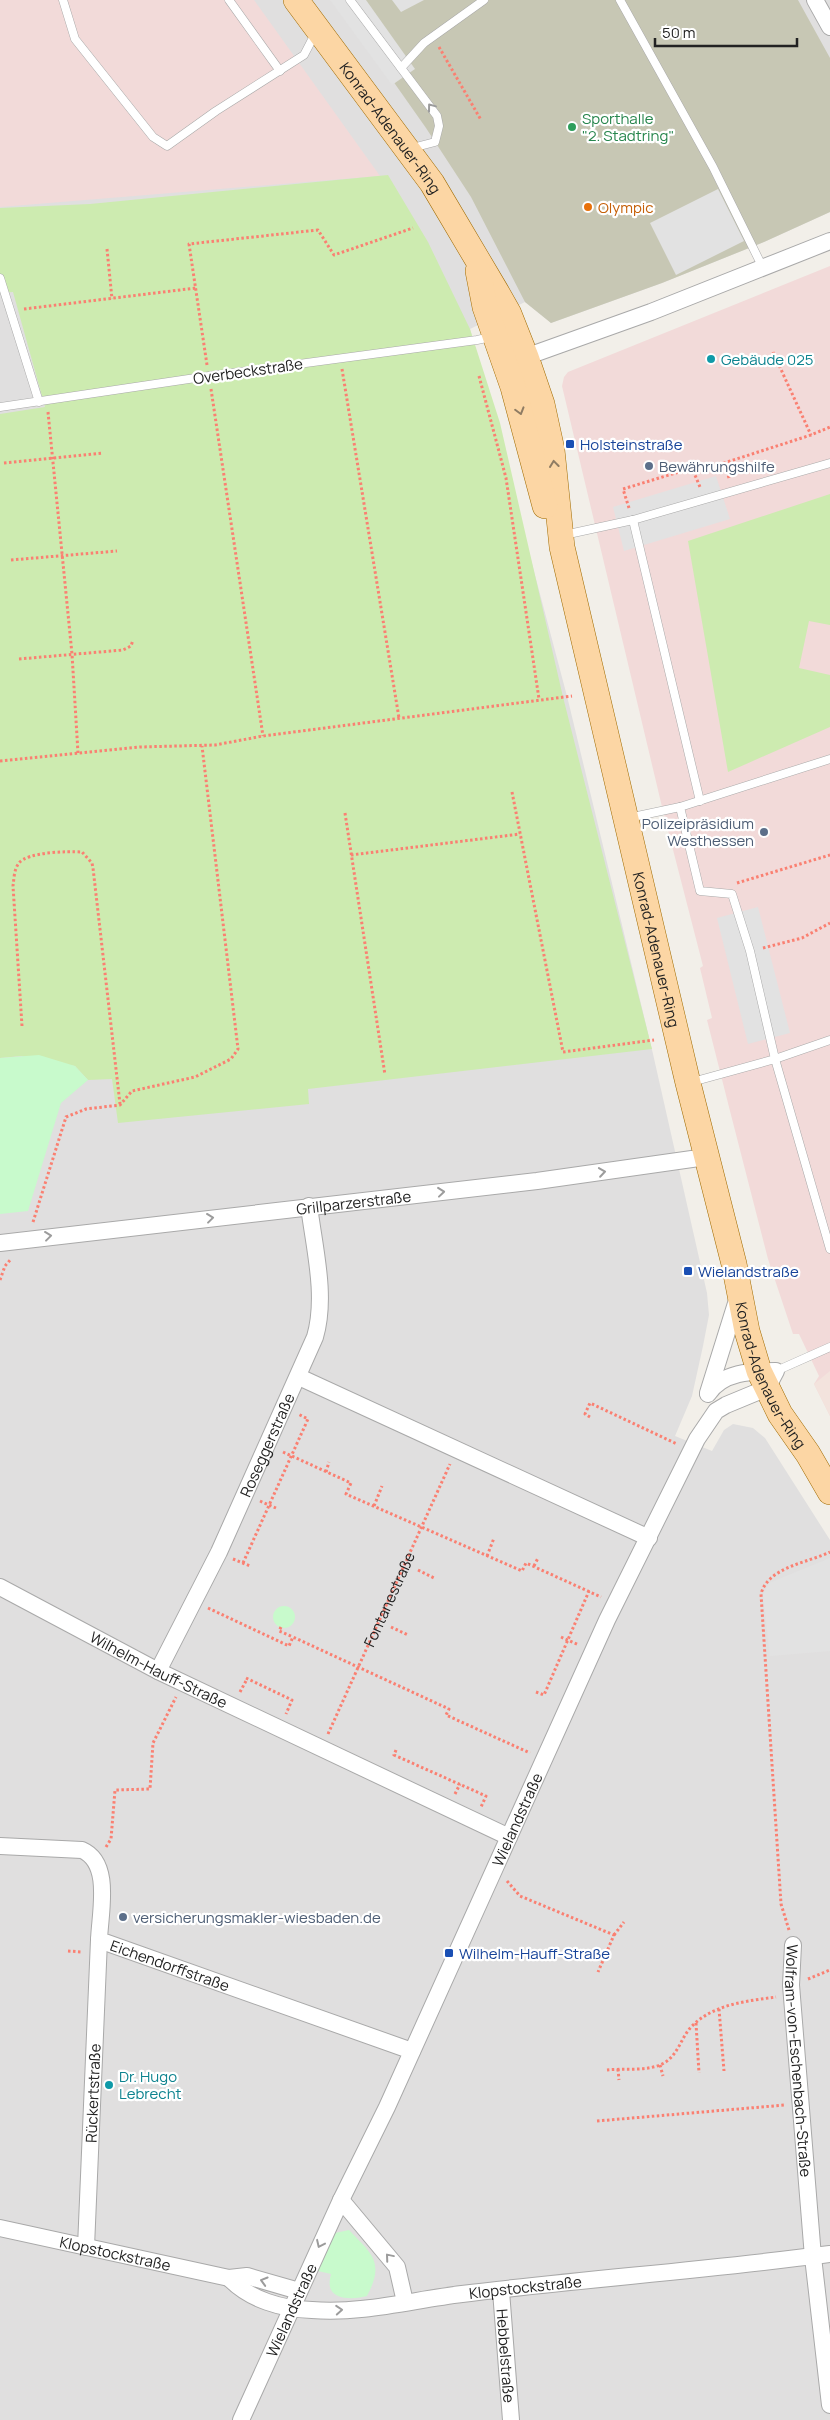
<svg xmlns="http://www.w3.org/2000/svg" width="830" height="2420" viewBox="0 0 830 2420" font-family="Manrope,sans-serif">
	<rect width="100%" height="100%" fill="#f2efe9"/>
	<path fill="#e0dfdf" d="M0,0H830V212L764,242L662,283L551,323L525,302L470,329L568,700L653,1054L707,1293L709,1315L703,1346L692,1396L675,1436L712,1451L724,1430L733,1424L753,1428L765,1438L830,1540V2420H0Z"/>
	<g fill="#f2dad9">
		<path d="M0,0H254L380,176L0,207Z"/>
		<path d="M830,266V1416L814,1384L819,1376L799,1334H793L768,1259L730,1111L707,1020L712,1018L700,968L703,966L663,811L562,386L564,377L568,372Z"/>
	</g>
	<path fill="#f3e3dd" d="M830,1371V1416L814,1384Z"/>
	<path fill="#c7c7b4" d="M336,0H798L830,58V212L764,242L662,283L551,323L525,302L471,197L426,128Z"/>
	<g fill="#cdebb0">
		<path d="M388,175L428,242L470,329L500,423L563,697L652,1049L308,1089L309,1104L118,1123L112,1079L88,1080L75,1066L21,1056L0,1058V414L45,407L13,292L0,293V208L90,204Z"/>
		<path d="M830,494V625L809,621L799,668L830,675V727L728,772L688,541Z"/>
	</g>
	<g fill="#c8facc">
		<path d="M39,1055L75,1066L88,1080L61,1103L28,1211L0,1214V1058Z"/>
		<circle cx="284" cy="1617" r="11"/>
		<path d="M349,2230C372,2254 385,2262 367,2296C357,2299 333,2301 330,2287C329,2283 330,2278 331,2274L318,2271L335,2233Z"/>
	</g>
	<g fill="#e2e2e2">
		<path d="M330,0H366L415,69L392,85Z"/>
		<path d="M392,0H424L401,12Z"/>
		<path d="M718,189L744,241L676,275L650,223Z"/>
		<path d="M716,476L730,519L624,551L613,507Z"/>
		<path d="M758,907L790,1033L748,1044L717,918Z"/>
		<path d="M830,1558V1651L770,1656L763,1595L769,1583Z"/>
	</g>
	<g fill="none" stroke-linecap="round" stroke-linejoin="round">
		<g stroke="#a9a9a9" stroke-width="9">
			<g id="service">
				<path d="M63,0L75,39L153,137L167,146L216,111L304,55L316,32"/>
				<path d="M229,0L280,71"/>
				<path d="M350,0L437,116L439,126L435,142L412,148"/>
				<path d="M620,0L713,167L763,268"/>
				<path d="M401,68L424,43L484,0"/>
				<path d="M0,278L39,402"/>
				<path d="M0,407L209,376L477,340L491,337"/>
				<path d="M633,520L700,801"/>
				<path d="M564,535L633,520L830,463"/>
				<path d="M830,759L680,807L700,891L732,894L750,951L775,1059L830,1040"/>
				<path d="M628,818L680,807"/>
				<path d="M692,1082L775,1059L830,1249"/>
				<path d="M776,1371L830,1347"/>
			</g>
		</g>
		<g stroke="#a9a9a9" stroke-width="18">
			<g id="minor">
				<path d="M815,0L830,27"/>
				<path d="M517,360L651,312L830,241"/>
				<path id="s2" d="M0,1243L537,1181L706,1157"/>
				<path d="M299,1377L649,1538"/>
				<path d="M708,1393L738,1297"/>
				<path id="s3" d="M0,1587L158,1671L509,1837"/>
				<path id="s4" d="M158,1671L219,1552L315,1337C327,1296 314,1247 309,1206"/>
				<path id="s5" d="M0,1846L82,1850C112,1863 100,1912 99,1940L412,2051"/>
				<path id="s6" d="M793,1945L791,1985L813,2257L830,2405"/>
				<path d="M341,2200L397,2267L405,2302"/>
				<path id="s7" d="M0,2228L229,2278L247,2276L299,2291"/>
				<path id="s8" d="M86,2247L99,1940"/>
				<path id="s9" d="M229,2278C250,2300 282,2309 312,2310C362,2314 412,2300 462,2294C584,2279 708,2270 830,2254"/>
				<path id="s10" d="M501,2291L511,2420"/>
				<path id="s11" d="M241,2420L341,2200L387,2107L607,1620L697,1439L716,1411L726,1405L767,1388L776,1371C751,1371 722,1372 708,1394"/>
			</g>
		</g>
		<g stroke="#a06b00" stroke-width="26">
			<g id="primary">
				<path id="s12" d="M296,0L432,183L496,291L509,314L526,357L542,404L552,450L562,547L688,1083L734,1264L747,1331L759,1371L780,1414L808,1454L830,1492"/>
				<path d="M478,271L485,307L513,387L545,506"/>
			</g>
		</g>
		<g stroke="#fa8072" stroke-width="3" stroke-dasharray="2.5 2.5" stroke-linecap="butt">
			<path d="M439,47L481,120"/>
			<path d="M107,249L112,299"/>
			<path d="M24,309L196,288"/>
			<path d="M773,352L811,435"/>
			<path d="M207,365L189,244L318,230L334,255L413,228"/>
			<path d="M342,369L399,718"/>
			<path d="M479,376L506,478L539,699"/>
			<path d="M211,389L263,736"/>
			<path d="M48,412L72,654L78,753"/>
			<path d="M4,463L103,453"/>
			<path d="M729,478L724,463L811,435L830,427"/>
			<path d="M629,508L623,489L692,468L700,487"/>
			<path d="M11,560L117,551"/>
			<path d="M19,659L123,650L131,646L133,640"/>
			<path d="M0,761L140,747L215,745L263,736L572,696"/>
			<path d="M512,792L563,1052L654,1040"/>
			<path d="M345,813L385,1075"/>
			<path d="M351,855L520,834"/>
			<path d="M737,883L830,855"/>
			<path d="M763,948L802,938L830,923"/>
			<path d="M22,1026L13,886C14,879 14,869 19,863C27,852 68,851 82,852L92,863L93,868L120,1104"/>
			<path d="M33,1222L66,1117L86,1109L120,1105L132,1091L195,1077L231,1059L238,1049L202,746"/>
			<path d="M0,1280L5,1266L11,1259"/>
			<path d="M590,1417L585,1414L590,1403L677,1444"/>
			<path d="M283,1452L351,1483L346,1494L522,1571L526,1563L601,1597"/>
			<path d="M326,1472L329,1462"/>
			<path d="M260,1501L276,1508"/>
			<path d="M374,1506L382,1486"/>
			<path d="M487,1556L494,1538"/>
			<path d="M233,1559L250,1566"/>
			<path d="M243,1563L308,1419L298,1414"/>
			<path d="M534,1566L538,1558"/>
			<path d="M418,1570L434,1578"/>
			<path d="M208,1608L289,1646L293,1637L449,1709L446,1715L530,1753"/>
			<path d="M281,1627L279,1631L293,1637"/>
			<path d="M391,1627L408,1635"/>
			<path d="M561,1637L579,1645"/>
			<path d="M246,1678L292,1700L286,1714"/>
			<path d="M240,1692L247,1679"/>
			<path d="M536,1692L544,1695L589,1591"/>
			<path id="s1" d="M328,1734L450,1464"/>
			<path d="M396,1750L394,1755L486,1796L481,1807"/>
			<path d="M455,1794L460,1784"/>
			<path d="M106,1847L111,1839L115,1790L150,1789L153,1743L176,1697"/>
			<path d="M507,1881L520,1896L614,1935L598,1972"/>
			<path d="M789,1930L781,1904L761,1594C768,1567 807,1563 830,1552"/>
			<path d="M614,1935L624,1922"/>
			<path d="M68,1951L82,1952"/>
			<path d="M808,1979L830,1970"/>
			<path d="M719,2009L724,2071"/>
			<path d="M696,2023L699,2073"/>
			<path d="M660,2065L663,2076"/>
			<path d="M618,2069L619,2080"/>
			<path d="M607,2070C624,2068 648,2072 664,2063C678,2055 681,2038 691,2027C713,2004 747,2001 776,1997"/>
			<path d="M597,2121L785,2105"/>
		</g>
		<use href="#service" stroke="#fff" stroke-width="8"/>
		<use href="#minor" stroke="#fff" stroke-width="16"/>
		<use href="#primary" stroke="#fcd6a4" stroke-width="25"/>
	</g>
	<defs><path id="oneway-chevron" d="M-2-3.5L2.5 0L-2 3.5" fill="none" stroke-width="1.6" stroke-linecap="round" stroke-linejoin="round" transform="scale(1.25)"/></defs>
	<g stroke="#9c9c9c">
		<use href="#oneway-chevron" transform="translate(431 107) rotate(-127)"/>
		<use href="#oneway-chevron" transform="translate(602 1172) rotate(-8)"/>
		<use href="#oneway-chevron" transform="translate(441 1192) rotate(-6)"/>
		<use href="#oneway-chevron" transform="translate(210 1218) rotate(-7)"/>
		<use href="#oneway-chevron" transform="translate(48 1236) rotate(-7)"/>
		<use href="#oneway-chevron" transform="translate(320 2244) rotate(115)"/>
		<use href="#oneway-chevron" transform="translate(389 2257) rotate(-130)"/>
		<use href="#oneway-chevron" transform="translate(264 2281) rotate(-164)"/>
		<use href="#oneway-chevron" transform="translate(339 2310) rotate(-4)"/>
	</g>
	<g stroke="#8f7c63">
		<use href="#oneway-chevron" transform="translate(520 411) rotate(74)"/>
		<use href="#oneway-chevron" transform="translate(554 464) rotate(-97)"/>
	</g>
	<circle fill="#2e9e5b" stroke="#fff" stroke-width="2" cx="572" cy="127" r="5"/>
	<circle fill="#e8710a" stroke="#fff" stroke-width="2" cx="588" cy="207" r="5"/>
	<g fill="#0f9aa8" stroke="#fff" stroke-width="2">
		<circle cx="711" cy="359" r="5"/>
		<circle cx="109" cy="2085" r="5"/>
	</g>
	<g fill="#1a4fb4" stroke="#fff" stroke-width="2">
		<rect x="565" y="439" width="10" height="10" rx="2.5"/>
		<rect x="683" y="1266" width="10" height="10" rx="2.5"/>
		<rect x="444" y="1948" width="10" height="10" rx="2.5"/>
	</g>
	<g fill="#5c6f8a" stroke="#fff" stroke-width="2">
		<circle cx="649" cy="466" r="5"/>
		<circle cx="764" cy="832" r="5"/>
		<circle cx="123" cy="1917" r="5"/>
	</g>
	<g text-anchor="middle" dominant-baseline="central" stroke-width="4.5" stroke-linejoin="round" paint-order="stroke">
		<g font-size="15" fill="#27864d" stroke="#fff" text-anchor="start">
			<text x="582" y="118">Sporthalle<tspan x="582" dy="17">"2. Stadtring"</tspan></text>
		</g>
		<g font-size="15" fill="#222" stroke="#fff">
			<text stroke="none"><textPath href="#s12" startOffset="159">Konrad-Adenauer-Ring</textPath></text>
			<text transform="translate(248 371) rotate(-8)">Overbeckstraße</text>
			<text stroke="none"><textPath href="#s12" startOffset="1034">Konrad-Adenauer-Ring</textPath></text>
			<text stroke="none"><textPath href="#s2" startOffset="356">Grillparzerstraße</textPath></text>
			<text stroke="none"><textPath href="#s12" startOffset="1476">Konrad-Adenauer-Ring</textPath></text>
			<text stroke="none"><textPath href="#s4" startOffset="251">Roseggerstraße</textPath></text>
			<text stroke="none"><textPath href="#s1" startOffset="148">Fontanestraße</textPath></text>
			<text stroke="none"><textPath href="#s3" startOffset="179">Wilhelm-Hauff-Straße</textPath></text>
			<text stroke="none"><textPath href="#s11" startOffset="661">Wielandstraße</textPath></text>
			<text stroke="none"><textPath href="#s5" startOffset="255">Eichendorffstraße</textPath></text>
			<text stroke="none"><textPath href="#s6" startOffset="116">Wolfram-von-Eschenbach-Straße</textPath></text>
			<text stroke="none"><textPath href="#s8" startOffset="154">Rückertstraße</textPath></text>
			<text stroke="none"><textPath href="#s7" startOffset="118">Klopstockstraße</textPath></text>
			<text stroke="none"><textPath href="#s9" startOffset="306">Klopstockstraße</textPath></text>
			<text stroke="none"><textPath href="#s11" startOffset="121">Wielandstraße</textPath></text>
			<text stroke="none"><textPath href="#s10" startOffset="65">Hebbelstraße</textPath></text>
		</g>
		<g font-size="15" fill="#c56008" stroke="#fff" text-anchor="start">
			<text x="598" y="207">Olympic</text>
		</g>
		<g font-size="15" fill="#0d838f" stroke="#fff" text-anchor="start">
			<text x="721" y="359">Gebäude 025</text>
			<text x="119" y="2076">Dr. Hugo<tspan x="119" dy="17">Lebrecht</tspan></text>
		</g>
		<g font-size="15" fill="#164399" stroke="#fff" text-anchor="start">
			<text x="580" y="444">Holsteinstraße</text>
			<text x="698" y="1271">Wielandstraße</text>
			<text x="459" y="1953">Wilhelm-Hauff-Straße</text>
		</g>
		<g font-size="15" fill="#4e5e75" stroke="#fff" text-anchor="start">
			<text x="659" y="466">Bewährungshilfe</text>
			<text x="754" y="823" text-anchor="end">Polizeipräsidium<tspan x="754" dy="17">Westhessen</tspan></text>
			<text x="133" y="1917">versicherungsmakler-wiesbaden.de</text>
		</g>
	</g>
	<path d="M655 38v8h142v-8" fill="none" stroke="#222222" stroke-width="2.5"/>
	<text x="662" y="38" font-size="15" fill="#222222" stroke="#ffffff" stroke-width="4" paint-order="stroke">50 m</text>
</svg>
